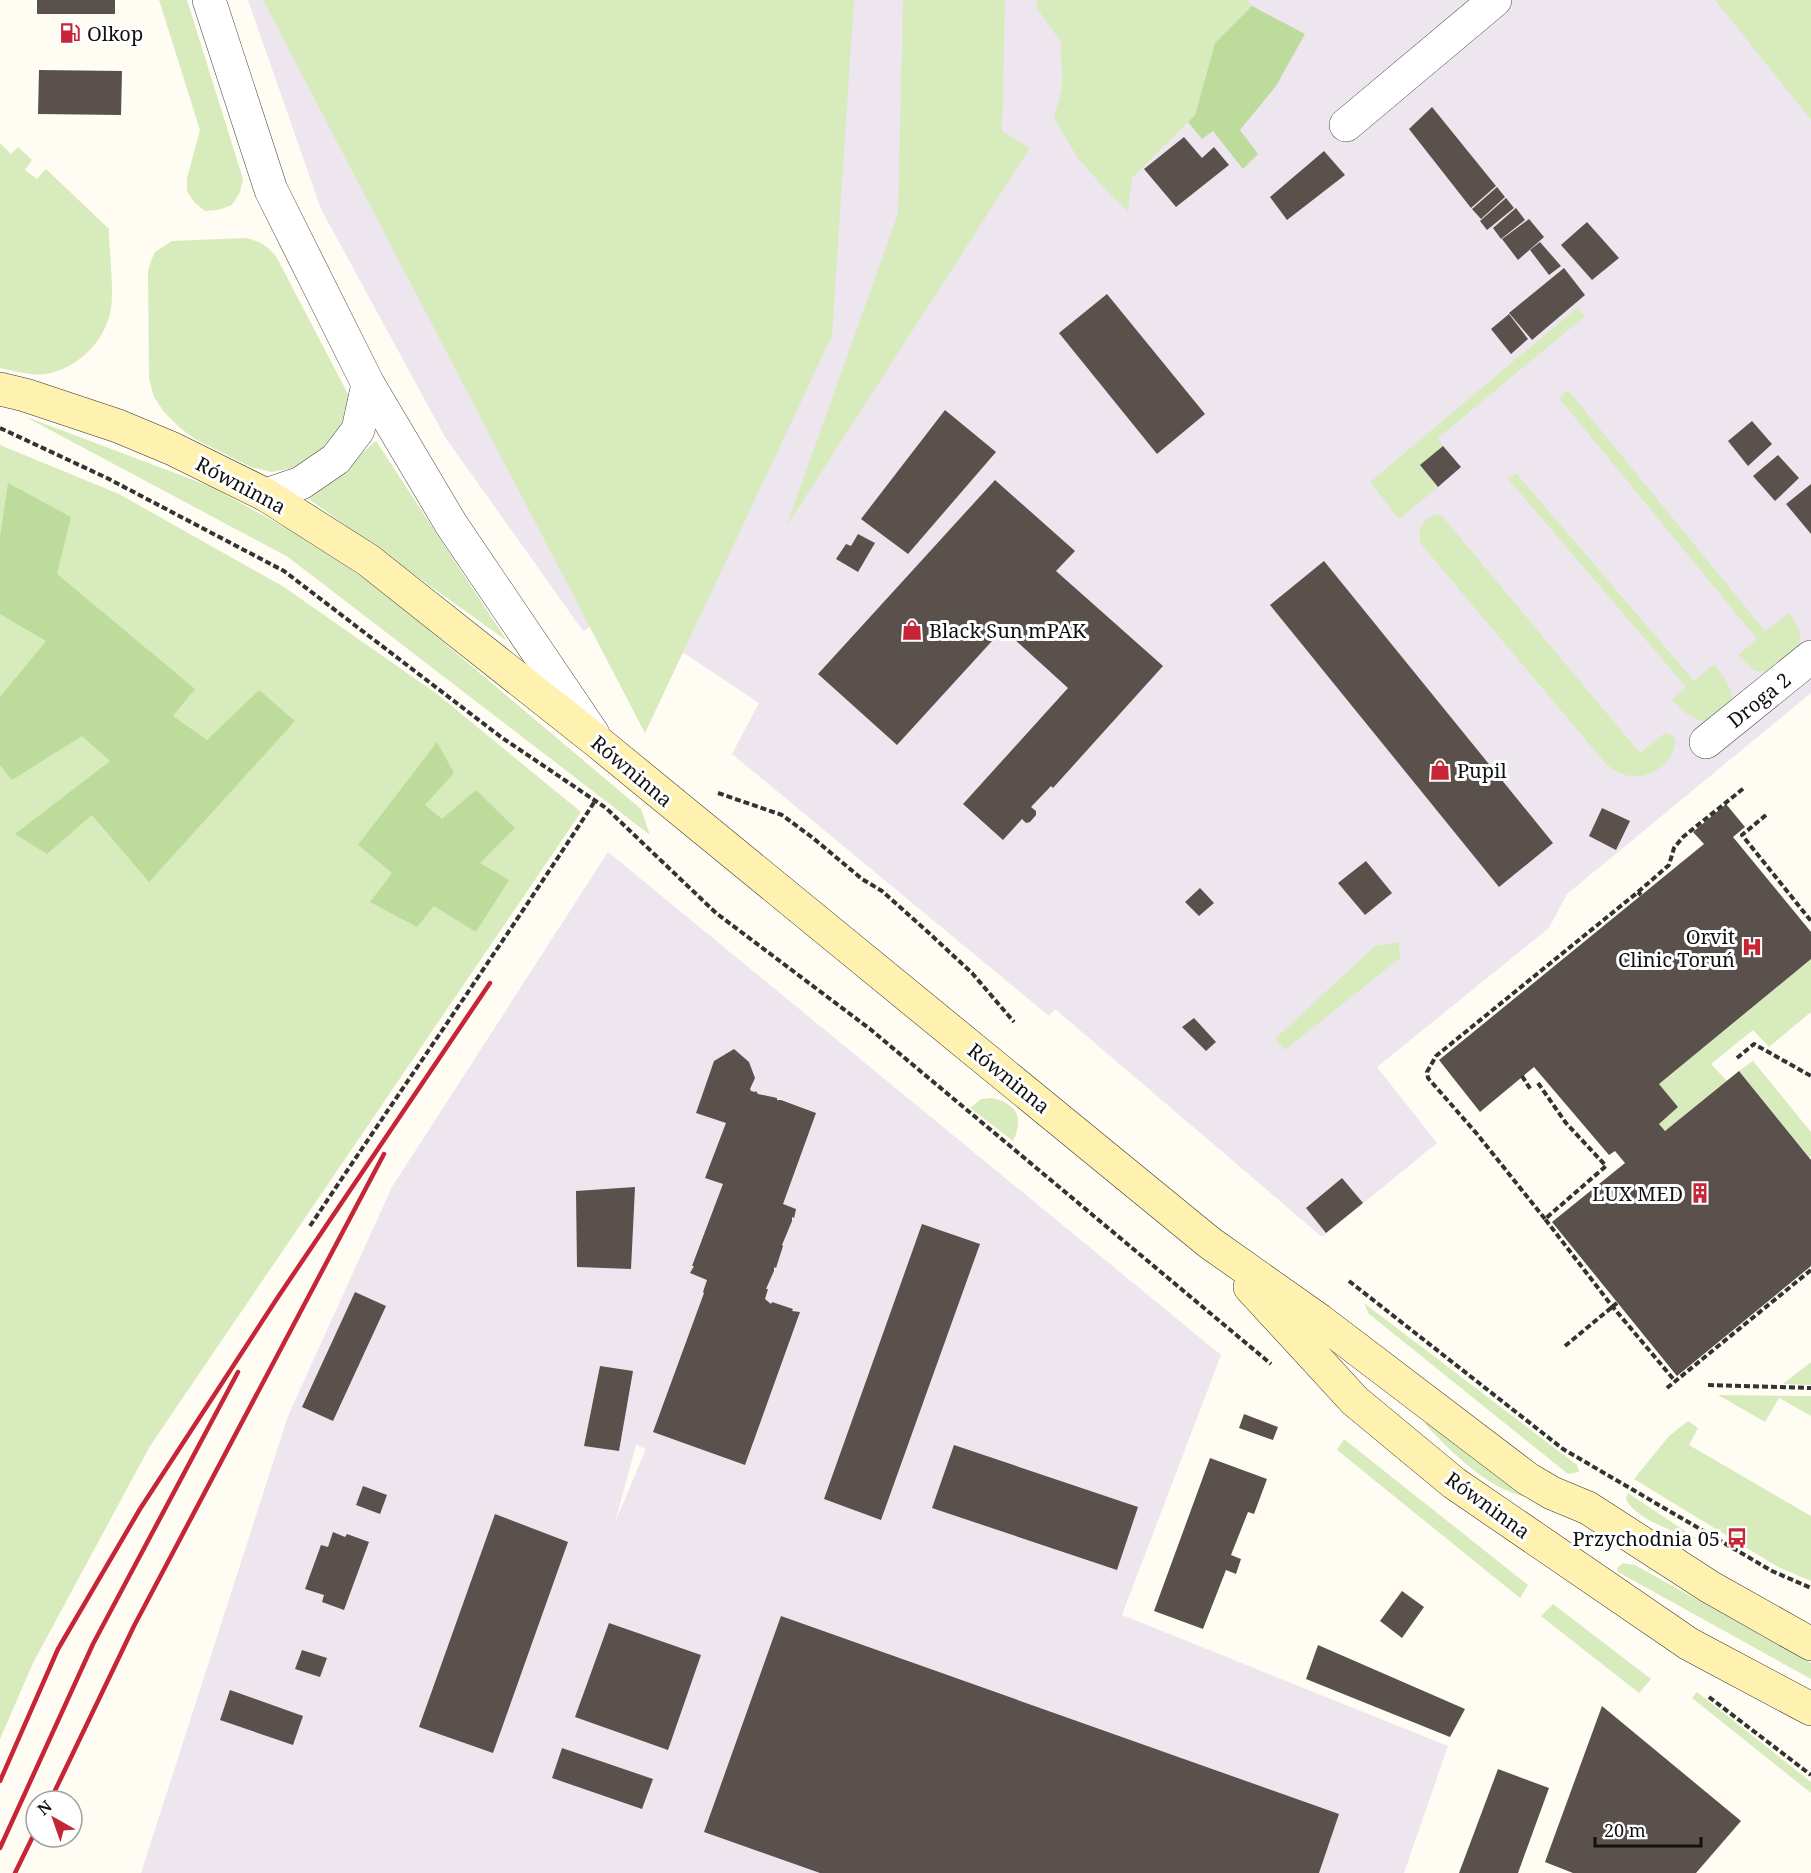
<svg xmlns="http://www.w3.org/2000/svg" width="1811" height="1873" viewBox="0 0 1811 1873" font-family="'Noto Serif',serif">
	<rect width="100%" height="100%" fill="#fffcf4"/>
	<g fill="#ede6ef" fill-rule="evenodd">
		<path d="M248,0H1811V693L1567,894L1549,928L1377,1067L1437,1143L1322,1237L1055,1009L1049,1016L732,754L759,703L619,610L583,631L445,437L321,209Z"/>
		<path d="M608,852L1221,1355L1122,1615L1448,1746L1404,1873H141L288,1416L392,1187ZM636,1445L646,1449L616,1520V1519Z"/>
	</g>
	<g fill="#d8ebbc">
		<path d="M159,0H187L243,179L240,192L232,205L218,210L205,211L195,203L187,191V178L200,130Z"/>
		<path d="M263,0H854L832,336L645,733Z"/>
		<path d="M903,0H1005L1002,131L1030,148L786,527L898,214Z"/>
		<path d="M1038,0H1247L1252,6L1215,43L1195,115L1132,178L1128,211L1106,190L1077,157L1054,118L1062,87L1061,42L1036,7Z"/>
		<path d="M1715,0H1811V120Z"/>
		<path d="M0,143L11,154L18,147L32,160L25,170L37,179L46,169L109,229C109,254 114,284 111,308C107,340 77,369 46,374C31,376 15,371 0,368Z"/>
		<path d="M245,238C260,241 268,246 277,258L350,398L348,418L330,445L297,467L272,472L251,467L195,439L179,427L164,412L154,397L149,379L148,271L151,261L155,252L172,241Z"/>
		<path d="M1577,308L1585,316L1438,438L1443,446L1420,465L1438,487L1399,519L1370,482Z"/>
		<path d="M1568,390L1765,631L1789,613C1811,644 1798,649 1774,672L1755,671L1738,655L1757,639L1559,398Z"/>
		<path d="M24,416L212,487L302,537L379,588L641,809L650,835L288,557Z"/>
		<path d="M376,441L507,641L309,499Z"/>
		<path d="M0,445L119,494L284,587L437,694L581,812L150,1446L33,1663L0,1739Z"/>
		<path d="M1516,473L1694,681L1714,664C1724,677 1732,686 1732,703L1714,723C1694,721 1685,714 1672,699L1686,687L1508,479Z"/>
		<path d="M1437,514L1442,516L1640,753L1665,733C1696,735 1651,804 1606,764L1421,544C1416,530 1423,518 1437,514Z"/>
		<path d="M1398,942L1401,957L1285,1050L1275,1039L1375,946Z"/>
		<path d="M1811,959V1012L1769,1047L1753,1030L1711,1064L1727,1081L1665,1131L1659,1124L1678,1107L1659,1084Z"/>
		<path d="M1753,1061L1811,1132V1156L1809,1157L1739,1071Z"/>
		<path d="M992,1098C1018,1104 1024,1118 1013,1141L970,1108L981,1099Z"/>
		<path d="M1364,1303L1577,1465L1579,1472L1568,1474L1369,1314Z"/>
		<path d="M1811,1362V1385L1783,1384Z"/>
		<path d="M1718,1395L1811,1396V1416L1779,1398L1765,1422Z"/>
		<path d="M1429,1416L1535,1498C1493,1495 1452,1453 1425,1424Z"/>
		<path d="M1688,1421L1698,1428L1689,1445L1811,1516V1581L1778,1567L1634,1479L1669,1436Z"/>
		<path d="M1344,1439L1528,1585L1520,1598L1337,1450Z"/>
		<path d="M1628,1493L1700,1541C1678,1532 1636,1521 1626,1499Z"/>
		<path d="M1623,1563L1635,1565L1811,1663V1679L1618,1572L1617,1568Z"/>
		<path d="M1553,1604L1651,1679L1639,1693L1541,1616Z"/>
		<path d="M1697,1692L1811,1782V1793L1692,1698Z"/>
	</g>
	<g fill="#bddc9b">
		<path d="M1252,6L1305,34L1276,86L1240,130L1258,154L1243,169L1213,131L1202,139L1188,122L1195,115L1215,43Z"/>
		<path d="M8,483L71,517L57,574L195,689L173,716L207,740L259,690L295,721L149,882L92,815L47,854L15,834L110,761L82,736L12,780L0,765V697L46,641L0,614V537Z"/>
		<path d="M437,742L454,773L425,805L442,819L476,790L515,828L480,863L509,880L476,932L434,906L417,927L370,902L392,873L358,845Z"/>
	</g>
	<g fill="#5a514d">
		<rect x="37" y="0" width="78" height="14"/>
		<path d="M39,70L122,71L121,115L38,114Z"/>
		<path d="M1432,107L1496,186L1471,208L1409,129Z"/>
		<path d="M1184,137L1202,158L1214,147L1229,165L1176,207L1144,169Z"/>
		<path d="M1324,151L1345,175L1287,220L1270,197Z"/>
		<path d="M1497,187L1505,197L1481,219L1472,209Z"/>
		<path d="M1506,198L1514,208L1487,230L1480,221Z"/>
		<path d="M1516,208L1525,220L1501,239L1493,228Z"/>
		<path d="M1529,219L1544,237L1518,260L1502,239Z"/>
		<path d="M1587,222L1619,258L1592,280L1561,245Z"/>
		<path d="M1540,242L1561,266L1549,275L1530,250Z"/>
		<path d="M1564,268L1585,295L1532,340L1509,313Z"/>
		<path d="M1107,294L1205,414L1157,454L1059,333Z"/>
		<path d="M1509,314L1528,339L1511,354L1491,329Z"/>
		<path d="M945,410L996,452L908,554L861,519Z"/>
		<path d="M1752,421L1772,444L1748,466L1728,441Z"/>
		<path d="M1443,446L1461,467L1438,487L1420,465Z"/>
		<path d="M1778,455L1799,478L1775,501L1753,476Z"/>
		<path d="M995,480L1075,551L1056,571L1163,666L1053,788L1051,786L1031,807L1036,811V815L1030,822L1026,823L1022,819L1003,840L963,804L1068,688L1003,629L897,745L818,674Z"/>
		<path d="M1811,484V534L1786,504Z"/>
		<path d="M858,534L875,543L858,572L836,559L846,544L851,546Z"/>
		<path d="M1324,561L1553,843L1499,887L1270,605Z"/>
		<path d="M1726,804L1745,827L1733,837L1811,932V959L1659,1084L1678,1107L1659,1124L1665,1131L1739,1071L1811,1160V1266L1677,1376L1552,1222L1625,1163L1615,1151L1609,1155L1534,1067L1480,1112L1439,1060L1704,844L1693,832Z"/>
		<path d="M1602,808L1630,821L1616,850L1589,836Z"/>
		<path d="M1366,861L1392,893L1365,915L1338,883Z"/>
		<path d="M1200,888L1214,903L1199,916L1185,902Z"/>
		<path d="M1194,1018L1216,1042L1206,1051L1182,1027Z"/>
		<path d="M734,1049L749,1062L755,1078L750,1089L751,1091L755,1092L756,1091L758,1094L777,1098V1100H781L816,1113L783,1204L796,1209L795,1214L794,1218L792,1217V1221L782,1245L783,1246L776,1268L774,1267V1271L766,1289H768L765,1299L771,1304L772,1302L793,1309L792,1311L800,1312L745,1465L653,1432L704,1293L703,1292L707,1280L690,1273L694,1266H692L723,1184L705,1178L726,1123L696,1113L714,1061Z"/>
		<path d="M1342,1178L1363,1203L1326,1233L1306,1208Z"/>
		<path d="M635,1187L631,1269L577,1267L576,1191Z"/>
		<path d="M922,1224L980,1244L881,1520L824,1499Z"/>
		<path d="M355,1292L386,1306L333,1421L302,1407Z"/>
		<path d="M600,1366L633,1371L619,1451L584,1446Z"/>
		<path d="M1244,1414L1278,1427L1273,1440L1239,1428Z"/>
		<path d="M954,1445L1138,1507L1117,1570L932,1508Z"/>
		<path d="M1210,1458L1267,1479L1254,1514L1248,1512L1231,1555L1241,1559L1236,1574L1226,1570L1203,1629L1154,1611Z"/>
		<path d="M363,1486L387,1495L380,1514L356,1505Z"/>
		<path d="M495,1514L568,1542L493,1753L419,1727Z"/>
		<path d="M333,1532L345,1537L347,1534L369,1542L344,1610L322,1602L324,1595L305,1589L321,1545L328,1547Z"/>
		<path d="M1402,1591L1424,1607L1402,1638L1380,1621Z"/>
		<path d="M781,1616L1339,1814L1319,1873H820L704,1832Z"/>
		<path d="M609,1623L701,1655L668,1750L575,1717Z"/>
		<path d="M1318,1645L1465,1709L1450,1737L1306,1679Z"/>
		<path d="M302,1650L327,1658L320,1677L295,1669Z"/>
		<path d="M230,1690L303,1716L293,1745L220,1720Z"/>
		<path d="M1602,1706L1741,1821L1696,1873H1573L1545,1862Z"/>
		<path d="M562,1748L653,1779L642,1809L552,1778Z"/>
		<path d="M1498,1769L1549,1788L1518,1873H1459Z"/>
	</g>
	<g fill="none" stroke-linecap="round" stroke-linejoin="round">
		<g stroke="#444" stroke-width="34">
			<g id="street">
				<path d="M209,0L271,190L368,384L451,524L593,734"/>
				<path d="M1346,125L1495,0"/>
				<path d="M266,495L301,483L336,459L358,430L368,384"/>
				<path d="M1706,742L1811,657"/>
			</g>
		</g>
		<g stroke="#333" stroke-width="34">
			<g id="secondary">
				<path d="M0,389L25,395L118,426L173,449L266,495L368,560L599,743L1210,1243L1319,1320L1528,1479L1552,1493L1588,1508L1710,1587L1811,1644"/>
				<path d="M1250,1287L1355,1401L1454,1483L1689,1644L1811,1709"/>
			</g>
		</g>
		<g stroke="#333" stroke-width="4" stroke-dasharray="6 3" stroke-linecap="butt">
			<path d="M0,428L107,478L284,571L501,737L606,808L716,913L870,1029L1271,1364"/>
			<path d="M718,793L782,815L813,838L862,879L882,891L930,934L972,973L1014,1022"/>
			<path d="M1766,815L1742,835L1811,921"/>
			<path d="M1638,892L1669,865L1674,848L1683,837L1744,788"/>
			<path d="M1737,1058L1754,1044L1811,1076"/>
			<path d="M1522,1076L1531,1090"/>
			<path d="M1538,1083L1566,1123L1606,1166L1545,1219L1612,1306L1675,1381"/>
			<path d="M1545,1219L1477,1134L1428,1078L1427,1072L1436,1056L1638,892L1641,895"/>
			<path d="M310,1226C405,1084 502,944 595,801"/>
			<path d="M1349,1281L1563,1449L1772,1571L1811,1588"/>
			<path d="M1565,1346L1617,1303"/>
			<path d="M1708,1385L1811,1388"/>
			<path d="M1667,1388L1811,1270"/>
			<path d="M1709,1697L1811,1775"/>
		</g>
		<use href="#street" stroke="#fff" stroke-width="33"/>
		<use href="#secondary" stroke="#fff1af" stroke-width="33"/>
		<g stroke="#c52537" stroke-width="4.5">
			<path d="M0,1781L58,1649L140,1509L278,1297L490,983"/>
			<path d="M50,1801L134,1626L384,1154"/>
			<path d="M0,1848L93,1644L238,1372"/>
			<path d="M15,1873L36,1830"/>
		</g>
	</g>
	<defs>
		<g id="fuel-bare" transform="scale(1.62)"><path d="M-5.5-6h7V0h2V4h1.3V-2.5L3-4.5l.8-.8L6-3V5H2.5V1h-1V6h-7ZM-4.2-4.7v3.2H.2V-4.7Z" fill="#c52537" stroke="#fff" stroke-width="2.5" paint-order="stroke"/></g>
		<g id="shop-bare" transform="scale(1.62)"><path d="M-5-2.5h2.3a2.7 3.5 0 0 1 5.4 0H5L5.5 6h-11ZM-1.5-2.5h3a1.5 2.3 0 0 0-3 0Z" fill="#c52537" stroke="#fff" stroke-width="2.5" paint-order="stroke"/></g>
		<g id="hospital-bare" transform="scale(1.62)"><path d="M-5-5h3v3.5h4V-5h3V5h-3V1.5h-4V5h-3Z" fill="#c52537" stroke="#fff" stroke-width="2.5" paint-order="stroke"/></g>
		<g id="building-bare" transform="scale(1.62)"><path d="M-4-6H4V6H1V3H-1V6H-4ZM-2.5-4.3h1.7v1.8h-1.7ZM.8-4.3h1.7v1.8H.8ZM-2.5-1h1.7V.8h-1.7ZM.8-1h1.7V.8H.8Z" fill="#c52537" stroke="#fff" stroke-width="2.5" paint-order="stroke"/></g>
		<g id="bus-bare" transform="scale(1.62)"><path d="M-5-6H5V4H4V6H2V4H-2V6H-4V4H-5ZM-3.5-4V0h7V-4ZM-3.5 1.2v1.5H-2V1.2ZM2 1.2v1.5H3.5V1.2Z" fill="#c52537" stroke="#fff" stroke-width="2.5" paint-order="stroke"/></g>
	</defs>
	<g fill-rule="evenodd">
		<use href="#fuel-bare" x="70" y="33"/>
		<use href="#shop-bare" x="912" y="630"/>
		<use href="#shop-bare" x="1440" y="770"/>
		<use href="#hospital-bare" x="1752" y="947"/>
		<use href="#building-bare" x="1700" y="1193"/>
		<use href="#bus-bare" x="1737" y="1538"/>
	</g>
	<g text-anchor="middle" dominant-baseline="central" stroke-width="6" stroke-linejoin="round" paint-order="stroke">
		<g font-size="20" fill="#111" stroke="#fff" text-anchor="start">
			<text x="87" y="33">Olkop</text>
			<text x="929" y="630">Black Sun mPAK</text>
			<text x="1457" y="770">Pupil</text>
			<text x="1735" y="936" text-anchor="end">Orvit<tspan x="1735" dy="23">Clinic Toruń</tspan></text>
			<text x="1683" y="1193" text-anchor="end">LUX MED</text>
			<text x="1720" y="1538" text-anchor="end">Przychodnia 05</text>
		</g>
		<g font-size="20" fill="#111" stroke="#fff">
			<text transform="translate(241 485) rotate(28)">Równinna</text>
			<text transform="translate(1759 700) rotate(-39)">Droga 2</text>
			<text transform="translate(632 771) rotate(40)">Równinna</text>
			<text transform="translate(1009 1078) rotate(39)">Równinna</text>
			<text transform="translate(1488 1505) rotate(36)">Równinna</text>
		</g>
	</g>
	<g transform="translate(54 1819) rotate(320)"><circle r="28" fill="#ffffff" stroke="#a0a0a0" stroke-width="1.5"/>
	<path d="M0-4.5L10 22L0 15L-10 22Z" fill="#c52537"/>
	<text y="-9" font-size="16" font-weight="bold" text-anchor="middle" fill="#111111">N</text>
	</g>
	<path d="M1595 1837v9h106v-9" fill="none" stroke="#111111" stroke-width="3"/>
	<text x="1604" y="1837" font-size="18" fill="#111111" stroke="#ffffff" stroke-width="4.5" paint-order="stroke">20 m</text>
</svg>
